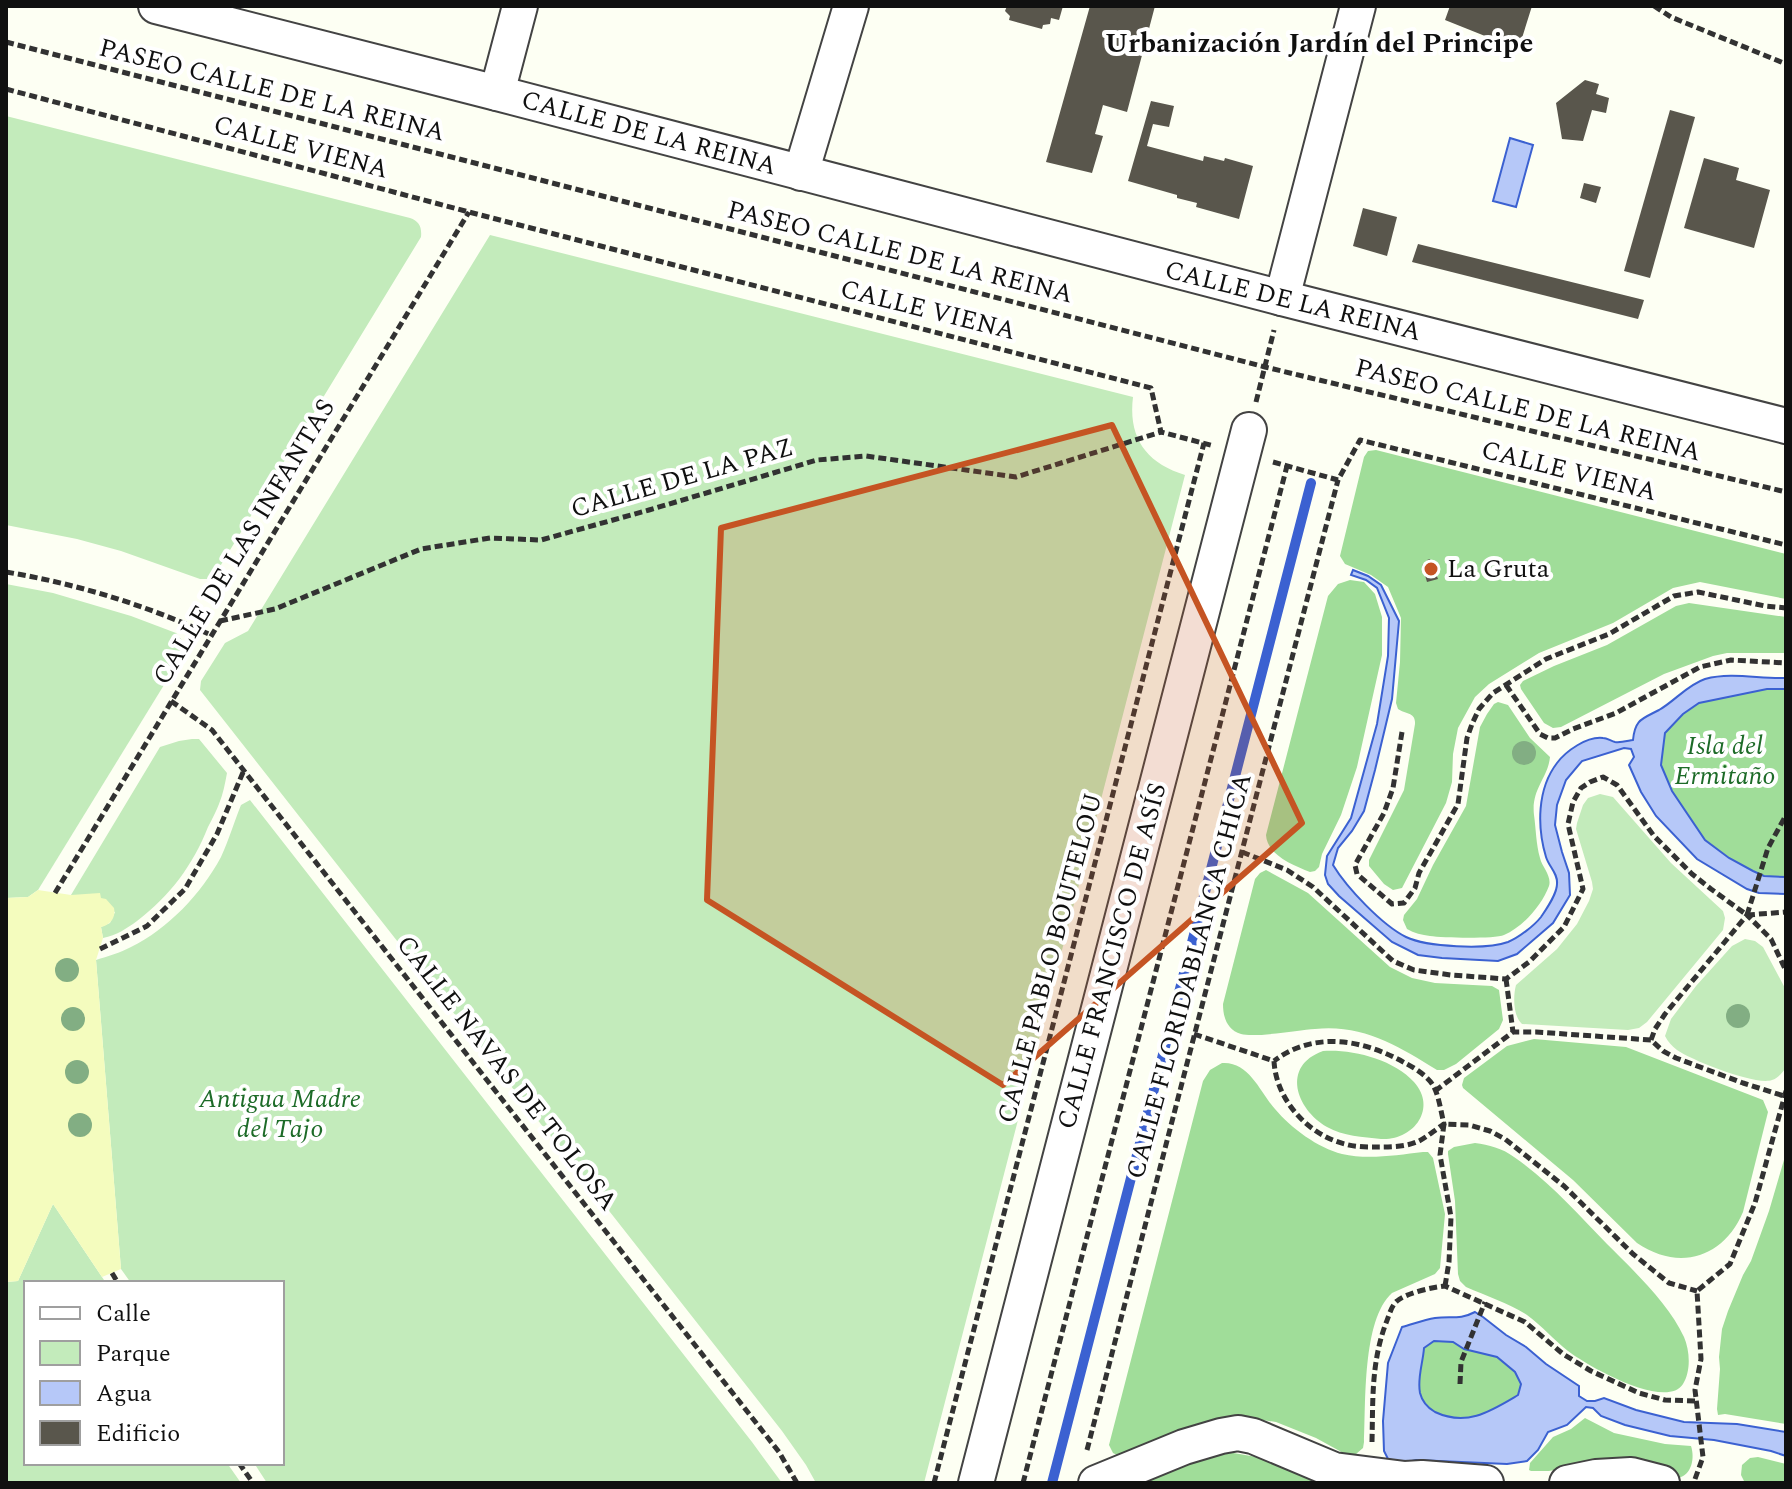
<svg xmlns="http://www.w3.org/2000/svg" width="1792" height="1489" viewBox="0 0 1792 1489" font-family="Spectral,serif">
	<rect width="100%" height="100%" fill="#fdfff3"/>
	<g fill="#c3ebbb">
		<path d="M6,116L410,218C419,221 422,227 421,237L216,573L209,579H200L121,551L77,539L6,525Z"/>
		<path d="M490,235L1133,397C1128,438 1146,463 1185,475L924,1483H816L806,1465L782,1431L200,690L201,681L225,643L248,631Z"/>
		<path d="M6,584L53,593L131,616L176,633L185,644L183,654L38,890L28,897L6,898Z"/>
		<path d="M192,739H199L227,773C225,784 223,794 219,804C216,812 212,819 208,827C193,865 170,896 137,921C126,929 117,935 103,938L101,927L110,923L115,912L71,895L160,747L179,741Z"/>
		<path d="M1600,794L1613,797L1671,863L1723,911L1725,918L1723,930L1647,1022L1639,1028L1628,1030L1522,1024C1513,1016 1513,996 1516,985L1557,949L1577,924L1589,901L1593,889L1592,882L1576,829L1577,823L1583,805L1588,798Z"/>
		<path d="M250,800L752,1442L782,1483H267L254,1463H282V1283H131L121,1269L96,960C108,956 120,953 131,947C168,929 201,894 221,857C229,840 234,822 241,805Z"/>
		<path d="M1745,939L1755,941L1763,947L1786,990V1068C1782,1073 1778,1078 1772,1080C1756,1086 1691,1060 1677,1050C1672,1046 1668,1042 1665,1036L1671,1019L1696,986L1732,946Z"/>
		<path d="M53,1204L106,1283H26V1463H227L241,1483H6V1282L18,1281Z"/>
	</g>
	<g fill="#a0dd99">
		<path d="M1376,450L1786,554V599L1700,582L1673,588L1613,623L1539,653L1489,684L1475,697L1458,728L1453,754L1452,782L1446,803L1402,888L1393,890L1384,884L1369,866V860L1404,790L1415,724C1416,712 1405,714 1398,709L1396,703L1400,662L1401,618L1388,587L1371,575L1345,564L1340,556L1364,457L1368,451Z"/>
		<path d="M1350,580L1364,582L1375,594L1382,617V655L1357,767L1341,815L1322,854L1319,867L1315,871L1310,872C1293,865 1267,855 1266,835L1328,596L1338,584Z"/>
		<path d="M1689,603L1786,617V653H1727L1713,656L1664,674L1561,727L1553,728L1544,723L1521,689L1520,685L1523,681L1554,666L1607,645L1676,606Z"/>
		<path d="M1767,689H1786V877L1764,876L1753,871L1729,858L1705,840L1672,791L1661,765L1665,733L1683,714L1699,703Z"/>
		<path d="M1498,702L1508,705L1530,738L1550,757C1548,778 1531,789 1534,815C1536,829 1536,844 1540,858C1542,867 1552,876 1549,886C1542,905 1523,927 1504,935C1495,939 1443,938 1430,936C1422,935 1414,933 1407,929L1403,920L1404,915L1417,899L1433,865L1466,806L1480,727L1487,714L1494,704Z"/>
		<path d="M1266,870L1308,893L1390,967L1412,978L1435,983L1492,986L1499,990L1503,1020L1499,1029L1456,1064L1444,1070H1437C1398,1046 1363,1024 1315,1029C1298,1030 1255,1038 1241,1034C1227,1030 1223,1017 1223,1004L1255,879L1260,873Z"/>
		<path d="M1534,1039L1626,1047L1763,1100L1768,1112L1743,1212C1723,1259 1678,1271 1637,1243L1573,1180L1463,1088L1462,1085L1464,1078L1507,1046Z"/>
		<path d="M1323,1051C1352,1049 1393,1059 1414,1082C1438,1109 1413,1141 1381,1139C1363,1137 1343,1136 1327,1127C1296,1109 1281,1066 1323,1051Z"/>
		<path d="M1222,1063C1249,1061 1260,1092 1275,1109C1291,1128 1318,1148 1342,1154C1368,1160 1397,1155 1423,1152H1428L1433,1158L1445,1214L1440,1268L1435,1274L1392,1293C1362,1320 1366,1404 1364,1442L1363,1448L1356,1454L1347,1455L1316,1438L1276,1422L1250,1418H1217L1124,1454L1117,1455L1113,1453L1109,1445L1203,1081L1210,1070Z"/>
		<path d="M1475,1143C1489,1145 1502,1148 1514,1157C1549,1181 1578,1214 1607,1244C1633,1270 1669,1304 1684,1337C1690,1351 1691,1371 1683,1384C1666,1411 1586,1365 1568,1351C1554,1340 1542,1326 1527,1315C1509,1303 1486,1296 1466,1287L1460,1281L1458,1274L1455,1201L1448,1154V1151L1454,1147Z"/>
		<path d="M1786,1153V1424L1725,1414L1718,1415L1717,1409L1720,1369L1719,1357L1722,1329L1728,1311L1743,1275L1751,1261L1769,1211Z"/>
		<path d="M1434,1341L1453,1342L1464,1349L1497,1357L1515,1372L1522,1384L1518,1395C1491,1411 1467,1427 1435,1412C1428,1408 1421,1401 1420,1393C1417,1378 1423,1363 1424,1348Z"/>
		<path d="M1585,1418L1614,1433L1665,1444L1691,1446C1695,1458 1692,1475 1678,1478L1641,1464L1594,1462L1549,1471H1531L1529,1470L1530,1463L1553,1437L1571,1429Z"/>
		<path d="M1222,1451L1268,1459L1288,1466L1318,1483H1137Z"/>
		<path d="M1758,1457L1786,1464V1483H1745L1741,1475L1742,1465L1750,1458Z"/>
	</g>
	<path fill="#f4fcbe" d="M38,890L71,895L100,893L101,898L106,899L114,908C116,918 110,925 101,927L103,938L96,960L121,1269L102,1277L53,1204L18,1281L6,1282V898L28,897Z"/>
	<g fill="#b6c8f8" stroke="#3b61d1" stroke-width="2" fill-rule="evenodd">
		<path d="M1510,138L1533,145L1516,207L1493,201Z"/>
		<path d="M1353,570L1368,576L1381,585L1399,621L1392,699L1375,770L1364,811L1352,831L1338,848L1333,865C1347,888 1382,925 1406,937C1427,947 1486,950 1508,942C1518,938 1534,926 1541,917C1547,908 1557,894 1557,884C1558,873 1549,867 1546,857C1537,827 1537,789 1557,763C1566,751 1587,736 1603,738C1607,738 1611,741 1615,742C1620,743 1627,741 1633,740C1635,719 1642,719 1659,710C1675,701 1687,685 1705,679C1732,672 1759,679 1786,678V689H1767L1699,703L1683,714L1665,733L1661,765L1672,791L1705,840L1729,858L1753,871L1764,876L1786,877V894L1759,893L1747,889L1697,859L1656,816L1641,792L1629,765L1634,757L1631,749L1624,748L1582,761L1566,780L1557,805L1555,825L1562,852L1569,873L1570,895L1553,923L1517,954L1498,961L1442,958L1418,955L1392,942L1339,896L1328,884L1325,875L1327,856L1351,818L1377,724L1388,656L1389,618L1377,588L1366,580L1351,575Z"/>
		<path d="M1475,1312L1483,1317L1506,1335L1526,1347L1546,1364L1579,1386V1396L1587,1401H1595L1604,1398L1636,1410L1684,1422L1737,1424L1786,1432V1456L1771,1451L1714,1440L1670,1436L1625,1425L1601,1416L1593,1408L1586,1407L1567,1425L1548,1432L1538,1450L1527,1461L1507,1464L1416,1460L1404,1463L1388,1459L1384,1451L1383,1421L1388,1363L1402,1327C1413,1324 1424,1320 1435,1318C1451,1316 1460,1320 1475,1312ZM1434,1341L1453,1342L1464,1349L1497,1357L1515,1372L1521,1384L1518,1395C1491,1411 1467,1427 1435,1412C1428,1408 1422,1401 1420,1393C1417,1378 1423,1363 1424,1348Z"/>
	</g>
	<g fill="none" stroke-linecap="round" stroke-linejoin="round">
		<path stroke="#3b61d1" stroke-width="10" d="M1052,1483L1311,483"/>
	</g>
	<g fill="#59564c">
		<path d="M1007,6H1063L1059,20L1051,18L1050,24L1043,25L1042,29L1009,20L1010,16L1005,11Z"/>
		<path d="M1090,6H1155L1127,112L1103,105L1095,134L1103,136L1092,173L1046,162Z"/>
		<path d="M1450,6H1532L1517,54L1494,45L1495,40L1445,20Z"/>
		<path d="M1585,80L1599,84L1596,94L1609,98L1606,113L1592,110L1583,141L1562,139L1556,103Z"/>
		<path d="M1151,101L1174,106L1169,127L1153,124L1147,146L1203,161L1204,156L1224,161L1225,158L1253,166L1239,219L1196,207L1197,203L1177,198V195L1128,181Z"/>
		<path d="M1670,110L1695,117L1650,278L1624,271Z"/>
		<path d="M1704,158L1739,168L1736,180L1770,190L1754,248L1684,228Z"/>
		<path d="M1584,183L1601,187L1596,203L1580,198Z"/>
		<path d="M1363,208L1397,217L1387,256L1353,246Z"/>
		<path d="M1418,244L1644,300L1638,319L1412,262Z"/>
		<path d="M1430,559L1438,579L1427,582L1422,565L1424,564L1426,570L1430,569L1427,560Z"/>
	</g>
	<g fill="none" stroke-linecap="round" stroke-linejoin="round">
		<g stroke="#434343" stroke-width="38">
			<g id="minor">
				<path d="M156,6L497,93L1282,298L1786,426"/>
				<path d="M497,93L520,6"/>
				<path d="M801,173L851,6"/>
				<path d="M1282,298L1358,6"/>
				<path d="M976,1483L1249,430"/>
				<path d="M1096,1483L1184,1447L1221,1436L1238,1433L1253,1436L1334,1470L1405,1479L1422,1478L1486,1483"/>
				<path d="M1567,1483L1596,1477L1631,1475L1662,1483"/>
			</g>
		</g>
		<g stroke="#323232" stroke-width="5" stroke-dasharray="8 4" stroke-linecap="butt">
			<path d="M1654,6L1671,17L1786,64"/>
			<path d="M6,42L1265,367L1786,492"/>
			<path d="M6,89L469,212L1151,388L1161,432L1214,446"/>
			<path d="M1256,402L1274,330"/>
			<path d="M1273,462L1338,480L1360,440L1786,545"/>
			<path d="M6,572C78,584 145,605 211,635"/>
			<path d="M220,621L275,609L421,549L490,538L541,540L649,510L817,460L866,456L1016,477L1161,432"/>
			<path d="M1506,685L1540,734L1548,738H1555L1573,729L1616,713L1700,667L1731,660L1786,663"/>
			<path d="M171,701L212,730L779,1452L797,1483"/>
			<path d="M1402,732L1393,788L1384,813L1355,865L1357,874L1392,904L1404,903L1415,888L1419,873L1458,804L1467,738L1472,724L1479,709L1493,693L1546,659L1609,634L1674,596L1698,592L1765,606L1786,608"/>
			<path d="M1242,852L1287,870L1313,887L1393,961L1414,970L1451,975L1506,979L1529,962L1564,927L1583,889L1568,824L1573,802L1581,788L1590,782L1603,777L1617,785L1654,836L1692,874L1711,889L1747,915L1786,912"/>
			<path d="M55,893L469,212"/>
			<path d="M1747,915L1768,848L1786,815"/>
			<path d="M100,949L147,926L185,889L217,834L244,770"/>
			<path d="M1506,979L1513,1032"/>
			<path d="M1194,1034L1274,1061C1276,1100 1308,1135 1345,1144C1355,1147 1366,1147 1376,1147C1390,1147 1406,1147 1419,1141C1427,1137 1436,1129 1444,1124C1441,1112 1439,1097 1434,1087C1429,1077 1415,1068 1405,1063C1364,1040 1315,1030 1274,1061"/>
			<path d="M1651,1040L1655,1029L1665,1014L1747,915L1771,939L1786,971"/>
			<path d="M1435,1091L1513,1032H1536L1651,1040L1663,1051L1676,1058L1743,1083L1784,1096"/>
			<path d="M112,1273L118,1283"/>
			<path d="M1445,1286L1449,1262L1451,1217L1440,1155L1444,1124L1469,1125L1490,1131L1505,1139L1564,1186L1633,1254L1669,1283L1697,1291"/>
			<path d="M1460,1384L1461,1362L1485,1302"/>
			<path d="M1372,1442C1373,1401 1371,1363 1386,1323C1389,1316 1391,1306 1397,1301C1406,1293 1433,1287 1445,1286L1525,1322L1563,1354L1591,1371L1639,1393L1665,1400L1696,1401"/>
			<path d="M1087,1450L1338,480"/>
			<path d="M239,1463L253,1483"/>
			<path d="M1695,1479L1703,1457L1695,1390L1701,1359L1697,1291L1730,1264L1755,1203L1786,1091"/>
			<path d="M934,1483L1204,443"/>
			<path d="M1023,1483L1287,466"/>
		</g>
		<use href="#minor" stroke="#fff" stroke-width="34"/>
	</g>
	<g fill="#82ae83">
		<circle cx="1524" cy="753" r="12"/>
		<circle cx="67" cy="970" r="12"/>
		<circle cx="1738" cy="1016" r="12"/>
		<circle cx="73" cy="1019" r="12"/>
		<circle cx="77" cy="1072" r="12"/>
		<circle cx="80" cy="1125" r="12"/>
	</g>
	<path fill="#c55423" fill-opacity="0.2" stroke="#c55423" stroke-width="6" stroke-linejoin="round" d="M1112,425L1302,823L1003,1085L707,900L721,528Z"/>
	<circle fill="#c55423" stroke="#fff" stroke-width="3" cx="1431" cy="569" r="8"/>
	<g text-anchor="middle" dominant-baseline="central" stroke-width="8" stroke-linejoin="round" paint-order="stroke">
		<g font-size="26" fill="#101010" stroke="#fff">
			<text transform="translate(272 90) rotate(14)">PASEO CALLE DE LA REINA</text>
			<text transform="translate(649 133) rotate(15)">CALLE DE LA REINA</text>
			<text transform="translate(301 147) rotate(15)">CALLE VIENA</text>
			<text transform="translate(900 252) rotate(14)">PASEO CALLE DE LA REINA</text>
			<text transform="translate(1293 301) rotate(14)">CALLE DE LA REINA</text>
			<text transform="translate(928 310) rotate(14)">CALLE VIENA</text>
			<text transform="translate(1528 410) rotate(14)">PASEO CALLE DE LA REINA</text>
			<text transform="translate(1569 471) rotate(14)">CALLE VIENA</text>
			<text transform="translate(682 478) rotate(-16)">CALLE DE LA PAZ</text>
			<text transform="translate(244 542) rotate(-59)">CALLE DE LAS INFANTAS</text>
			<text transform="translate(1112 956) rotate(-75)">CALLE FRANCISCO DE ASÍS</text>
			<text transform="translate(1050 958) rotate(-75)">CALLE PABLO BOUTELOU</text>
			<text transform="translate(1189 976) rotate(-75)">CALLE FLORIDABLANCA CHICA</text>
			<text transform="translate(507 1073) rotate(52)">CALLE NAVAS DE TOLOSA</text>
		</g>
		<g font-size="26" fill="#101010" stroke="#fff" text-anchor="start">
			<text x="1447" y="569">La Gruta</text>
		</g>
		<g font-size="26" font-style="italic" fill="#1d6b28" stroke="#fff">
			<text x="1725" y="746">Isla del<tspan x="1725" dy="30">Ermitaño</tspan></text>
			<text x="280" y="1099">Antigua Madre<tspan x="280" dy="30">del Tajo</tspan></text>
		</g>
		<g font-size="28" font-weight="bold" fill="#101010" stroke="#fff">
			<text x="1319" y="43">Urbanización Jardín del Principe</text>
		</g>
	</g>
	<rect width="1792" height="1489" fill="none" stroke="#101010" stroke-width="16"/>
	<rect x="24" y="1281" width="260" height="184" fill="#ffffff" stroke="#9f9f9f" stroke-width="2"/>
	<rect x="40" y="1307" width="40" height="12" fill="#ffffff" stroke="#9f9f9f" stroke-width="2"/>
	<text x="96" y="1321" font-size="24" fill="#101010">Calle</text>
	<rect x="40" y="1341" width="40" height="24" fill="#c3ebbb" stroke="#9f9f9f" stroke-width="2"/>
	<text x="96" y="1361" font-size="24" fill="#101010">Parque</text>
	<rect x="40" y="1381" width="40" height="24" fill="#b6c8f8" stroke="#9f9f9f" stroke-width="2"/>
	<text x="96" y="1401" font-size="24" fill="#101010">Agua</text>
	<rect x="40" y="1421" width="40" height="24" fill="#59564c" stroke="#9f9f9f" stroke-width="2"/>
	<text x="96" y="1441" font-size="24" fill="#101010">Edificio</text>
</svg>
